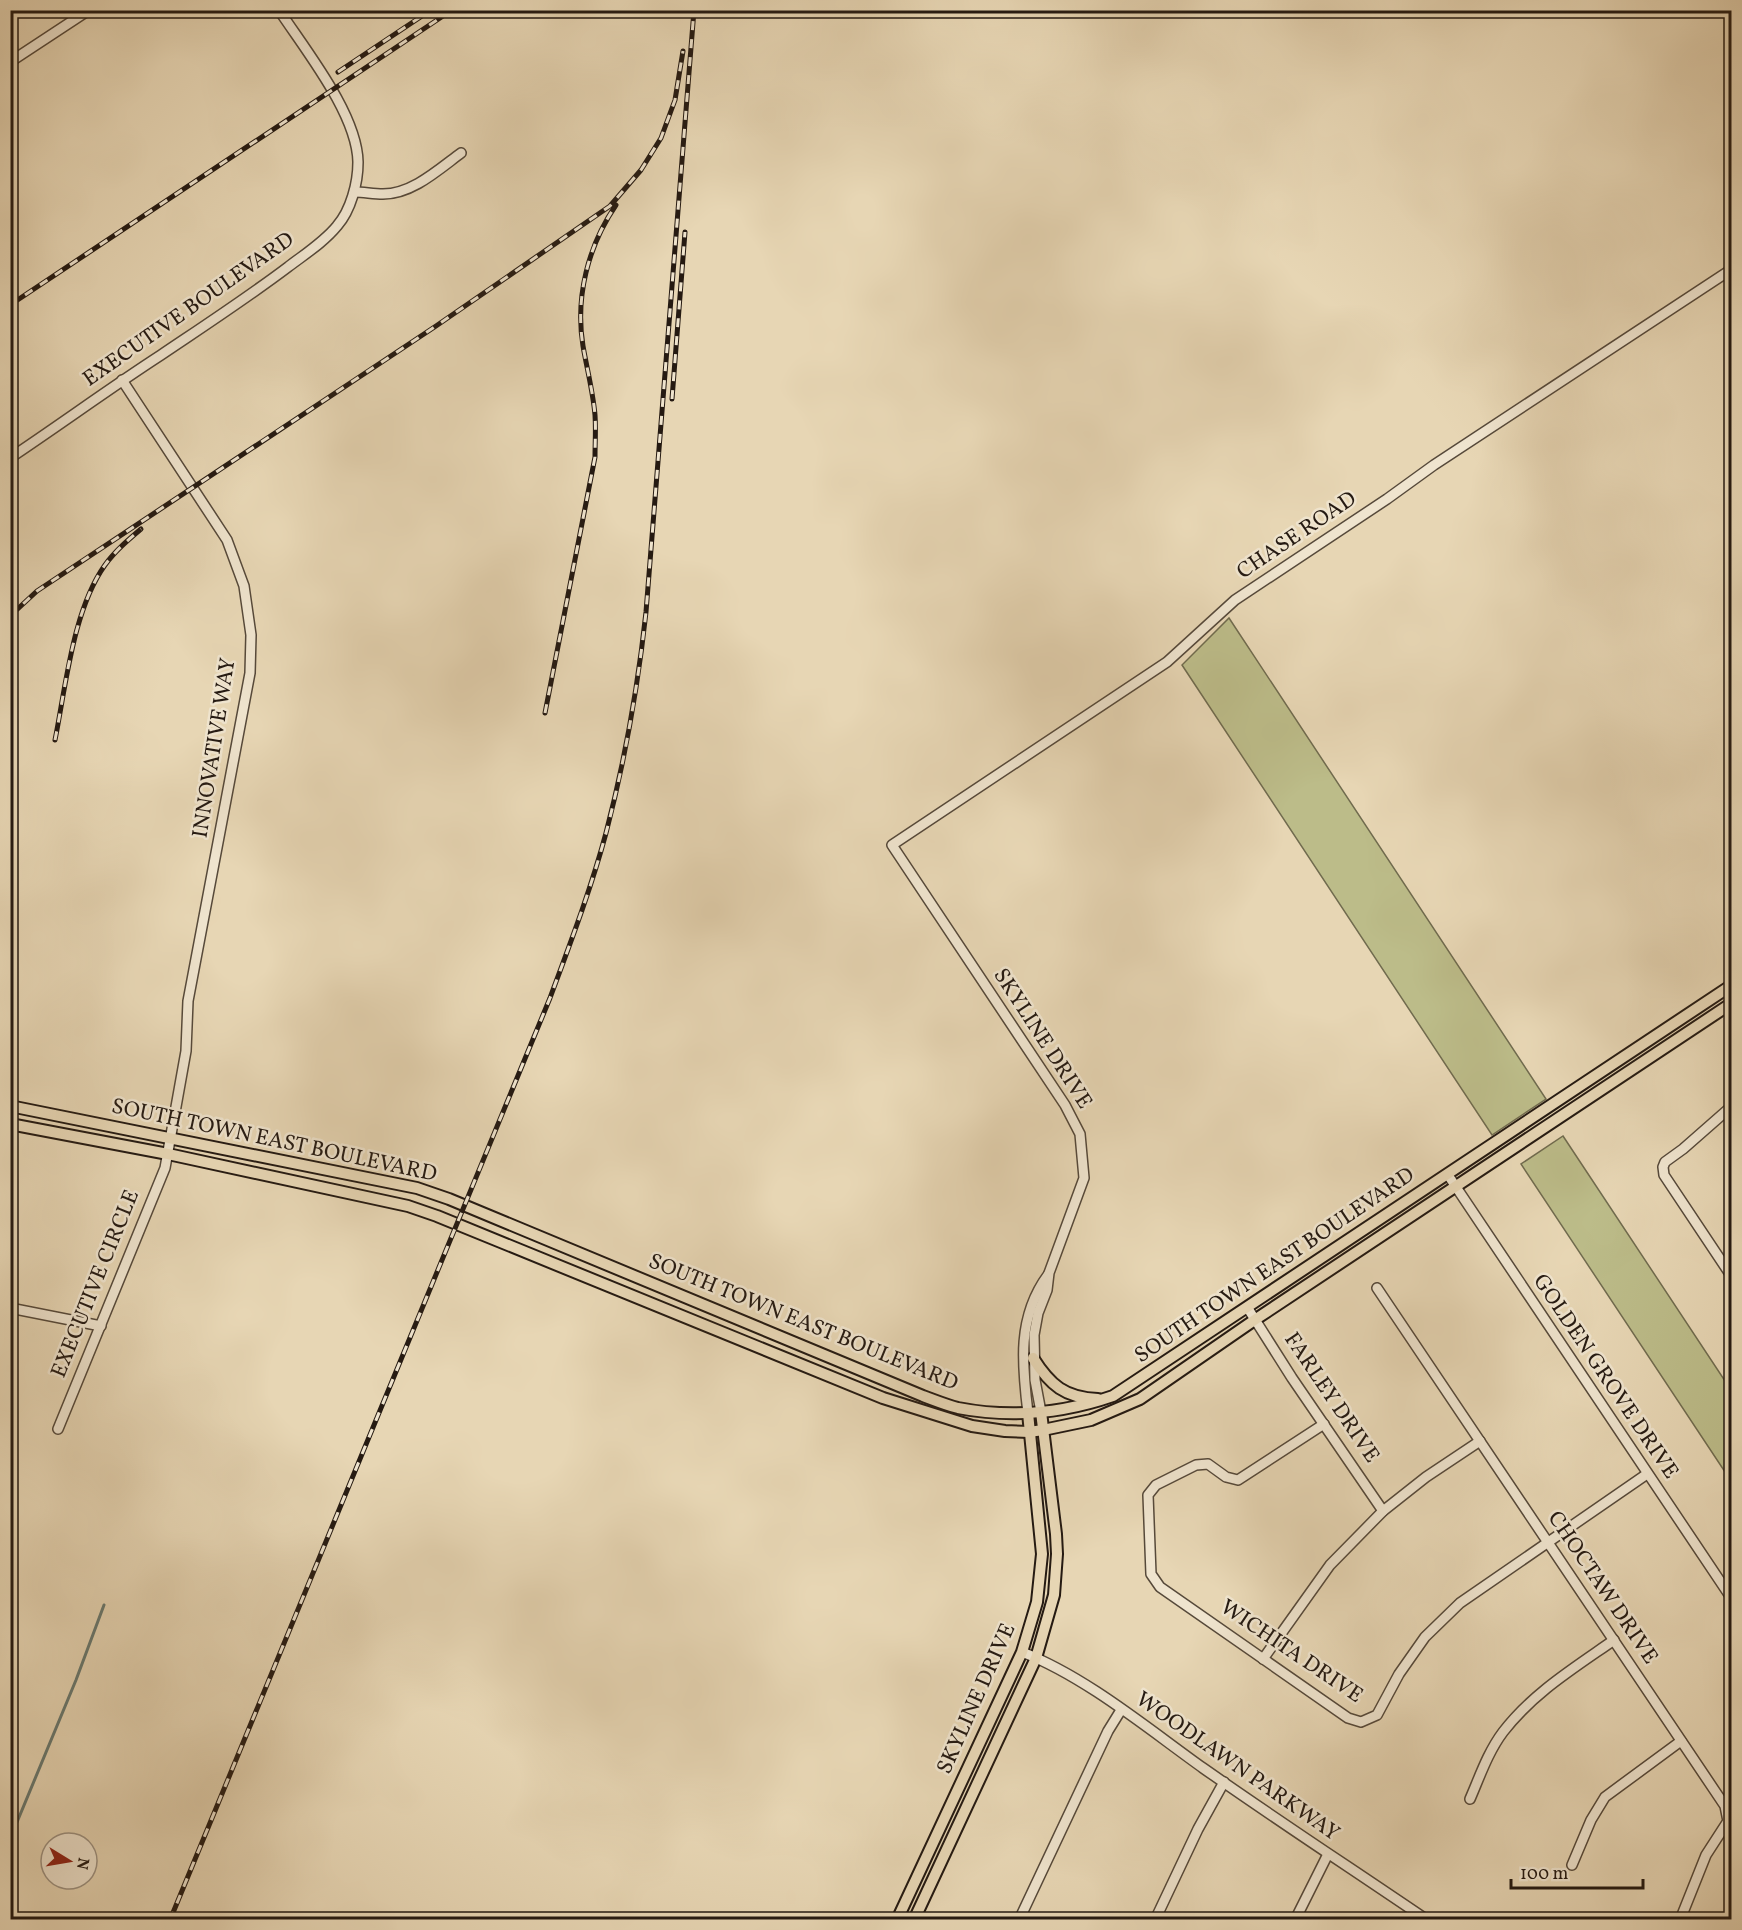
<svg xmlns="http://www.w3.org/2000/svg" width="1742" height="1930" viewBox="0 0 1742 1930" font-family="Vollkorn,serif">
	<rect width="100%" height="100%" fill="#e7d6b4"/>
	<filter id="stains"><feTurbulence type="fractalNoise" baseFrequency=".00333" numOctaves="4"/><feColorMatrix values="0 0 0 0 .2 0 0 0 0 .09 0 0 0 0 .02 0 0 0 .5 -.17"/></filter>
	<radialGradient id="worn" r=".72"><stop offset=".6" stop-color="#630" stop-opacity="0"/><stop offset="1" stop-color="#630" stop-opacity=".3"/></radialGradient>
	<g fill="#bcbc89" stroke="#706b4e" stroke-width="1.5">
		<path d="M1229,618L1546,1099L1492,1135L1182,665Z"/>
		<path d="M1563,1136L1731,1390V1481L1521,1164Z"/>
	</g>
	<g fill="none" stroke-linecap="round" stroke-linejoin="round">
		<path stroke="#697970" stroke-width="3" d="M10,1839L76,1680L104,1605"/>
		<g stroke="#56493a" stroke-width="12">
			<g id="minor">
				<path d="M1731,10L1732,11"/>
				<path d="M10,62L89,10"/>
				<path d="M355,192C364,192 373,194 383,194C412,194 438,170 461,153"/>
				<path d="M10,458C61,424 110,388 161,355C204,326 247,298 288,267C305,254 324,242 337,226C351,210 358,183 358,162C357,114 306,51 279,10"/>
				<path d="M1732,1106L1683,1149L1665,1162L1663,1167L1664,1175L1732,1277"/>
				<path d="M1448,1175L1732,1599"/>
				<path d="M1377,1288L1725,1806L1728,1821L1706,1855L1680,1920"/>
				<path d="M1247,1307L1292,1378L1383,1511"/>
				<path d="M10,1308L101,1326"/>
				<path d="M1041,1412L1035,1380L1034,1335L1038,1313L1047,1290L1049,1273L1084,1178L1080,1134L1065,1105L892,845L1167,662L1235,600L1387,499L1434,465L1732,269"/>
				<path d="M1028,1413C1022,1364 1017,1317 1048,1275"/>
				<path d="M1324,1424L1238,1480L1226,1477L1208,1464L1196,1465L1156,1485L1148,1495L1151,1574L1160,1587L1348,1718L1361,1722L1377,1715L1399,1674L1425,1637L1460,1603L1647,1474"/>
				<path d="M58,1429L165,1168L186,1051L188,1001L250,673L251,635L244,586L227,540L122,380"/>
				<path d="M10,1605V1616"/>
				<path d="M1022,1652C1086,1677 1147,1728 1203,1768C1277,1820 1352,1869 1427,1920"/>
				<path d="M1263,1659L1330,1565L1383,1511L1426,1477L1480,1441"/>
				<path d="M1470,1799C1480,1776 1488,1752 1503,1732C1533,1693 1574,1668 1614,1640"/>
				<path d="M1572,1865L1591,1820L1605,1797L1681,1741"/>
				<path d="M1019,1920L1108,1731L1121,1710"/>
				<path d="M1155,1920L1198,1829L1224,1782"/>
				<path d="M1295,1920L1328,1854"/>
			</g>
		</g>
		<g stroke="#251a12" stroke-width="14">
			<g id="major">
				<path d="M10,1106L417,1188L449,1199L923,1396C934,1400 946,1405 958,1408C1010,1418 1064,1413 1113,1396L1732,985"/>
				<path d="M10,1124L168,1154L408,1206L437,1216L883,1398L972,1426L1005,1431L1029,1432L1043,1430L1091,1420L1140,1399L1256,1319L1732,1003"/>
				<path d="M1033,1358C1050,1385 1065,1398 1098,1399"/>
				<path d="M897,1920L1022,1652L1037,1602L1042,1554L1028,1413"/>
				<path d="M914,1920L1036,1658L1054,1595L1057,1554L1056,1534L1041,1412"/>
			</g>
		</g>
		<use href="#minor" stroke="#efe4ce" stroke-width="9"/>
		<use href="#major" stroke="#e7d6b4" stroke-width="10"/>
		<g stroke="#251a12" stroke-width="5">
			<g id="rail">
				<path d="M338,72L431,10"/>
				<path d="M10,305L452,10"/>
				<path d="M672,399L685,232"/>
				<path d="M10,616L37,591L436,326L610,206L641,170L661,138L675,100L683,51"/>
				<path d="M545,713L595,457C595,443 596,429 595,415C593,392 587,369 583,346C575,297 588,246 616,205"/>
				<path d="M55,740C66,685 73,610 105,565C115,551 128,540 141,529"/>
				<path d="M170,1920L550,998C570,944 591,889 606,833C625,760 638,686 646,612L694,10"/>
			</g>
		</g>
		<use href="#rail" stroke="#efe4ce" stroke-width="3" stroke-dasharray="9" stroke-linecap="butt"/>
	</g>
	<g text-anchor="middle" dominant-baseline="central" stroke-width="5" stroke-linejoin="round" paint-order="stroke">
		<g font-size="22" fill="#251a12" stroke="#efe4ce">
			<text transform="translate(189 310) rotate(-35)">EXECUTIVE BOULEVARD</text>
			<text transform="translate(1297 536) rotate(-34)">CHASE ROAD</text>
			<text transform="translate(215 748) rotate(-81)">INNOVATIVE WAY</text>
			<text transform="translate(1042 1039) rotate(57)">SKYLINE DRIVE</text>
			<text transform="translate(274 1141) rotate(12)">SOUTH TOWN EAST BOULEVARD</text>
			<text transform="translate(1275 1266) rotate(-34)">SOUTH TOWN EAST BOULEVARD</text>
			<text transform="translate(96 1284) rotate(-68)">EXECUTIVE CIRCLE</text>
			<text transform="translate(803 1323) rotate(22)">SOUTH TOWN EAST BOULEVARD</text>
			<text transform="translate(1605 1377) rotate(56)">GOLDEN GROVE DRIVE</text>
			<text transform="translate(1331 1398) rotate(56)">FARLEY DRIVE</text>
			<text transform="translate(1602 1588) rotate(56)">CHOCTAW DRIVE</text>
			<text transform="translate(1291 1652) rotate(34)">WICHITA DRIVE</text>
			<text transform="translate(977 1699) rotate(-66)">SKYLINE DRIVE</text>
			<text transform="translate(1237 1767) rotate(35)">WOODLAWN PARKWAY</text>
		</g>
	</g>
	<rect width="1742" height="1930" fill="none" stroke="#e7d6b4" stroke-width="36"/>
	<rect x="12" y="12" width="1718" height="1906" fill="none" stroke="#251a12" stroke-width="3"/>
	<rect x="18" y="18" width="1706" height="1894" fill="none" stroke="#251a12" stroke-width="1.5"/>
	<g transform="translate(69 1861) rotate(101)"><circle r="28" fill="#efe4ce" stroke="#9e9383" stroke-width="1.5"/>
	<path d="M0-4.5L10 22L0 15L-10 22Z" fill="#8f2418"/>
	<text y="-9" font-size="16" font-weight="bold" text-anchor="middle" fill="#251a12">N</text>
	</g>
	<path d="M1511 1879v9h132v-9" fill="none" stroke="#251a12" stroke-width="3"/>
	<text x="1520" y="1879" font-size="18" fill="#251a12" stroke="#efe4ce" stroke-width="4.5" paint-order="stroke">100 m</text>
	<rect width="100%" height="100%" filter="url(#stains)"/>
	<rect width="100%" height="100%" fill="url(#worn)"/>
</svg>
